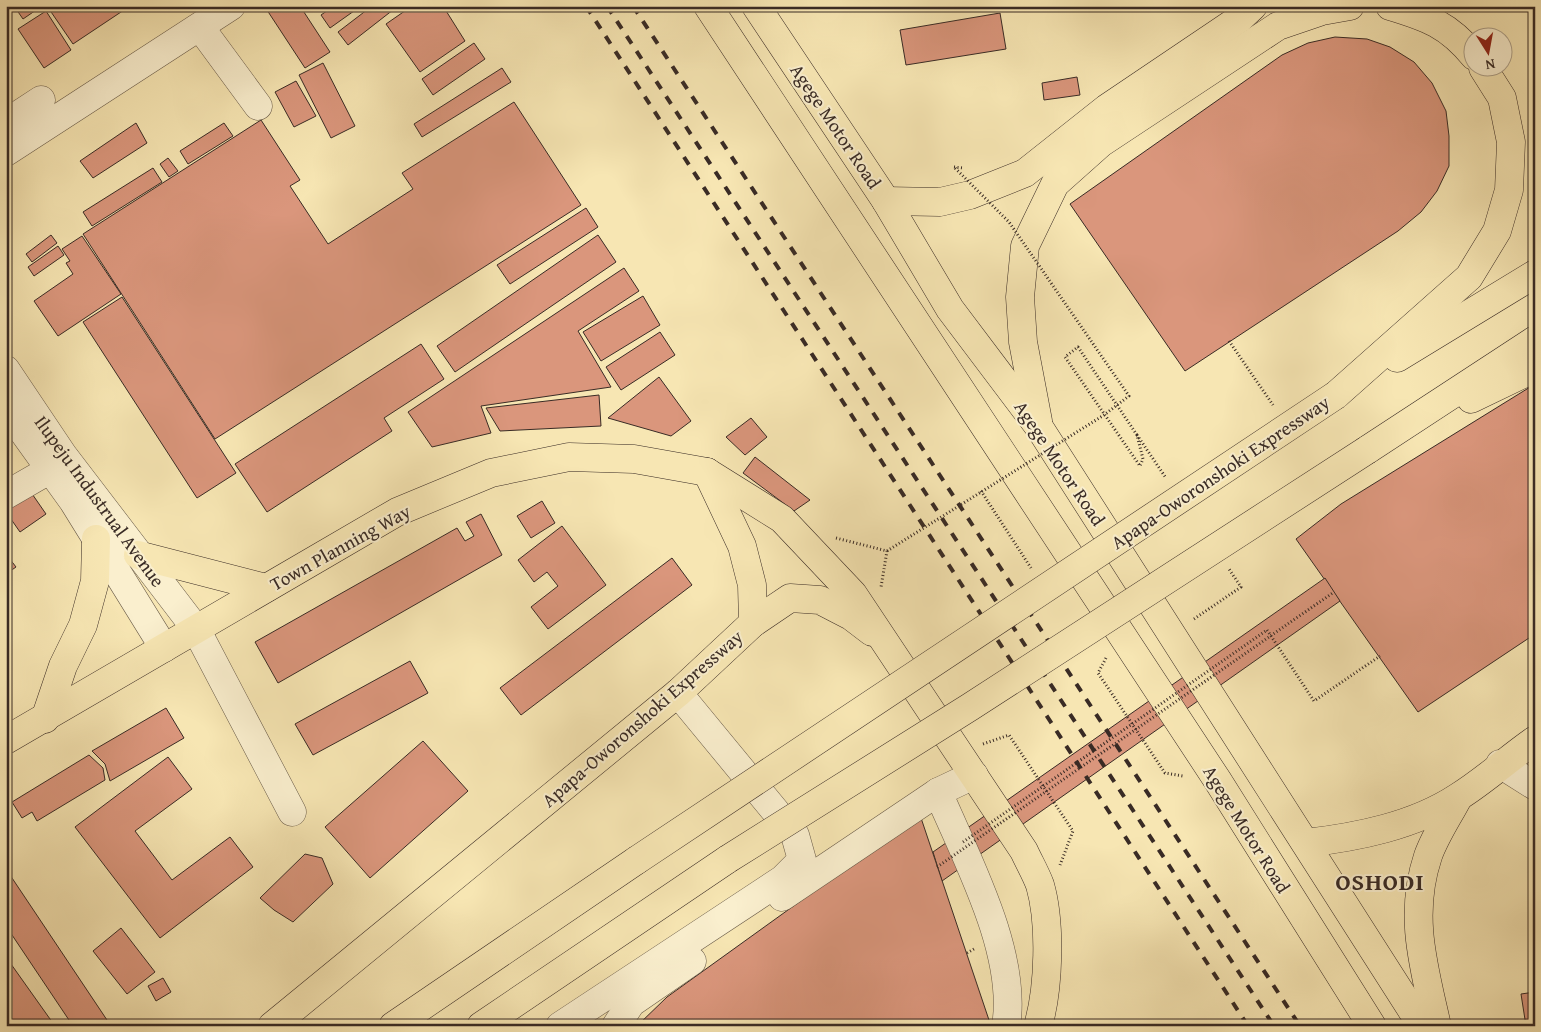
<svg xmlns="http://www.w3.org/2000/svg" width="1541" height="1032" viewBox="0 0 1541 1032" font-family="'Gentium Book Plus',serif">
	<rect width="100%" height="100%" fill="#f7e6b3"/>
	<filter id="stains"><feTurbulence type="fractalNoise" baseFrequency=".004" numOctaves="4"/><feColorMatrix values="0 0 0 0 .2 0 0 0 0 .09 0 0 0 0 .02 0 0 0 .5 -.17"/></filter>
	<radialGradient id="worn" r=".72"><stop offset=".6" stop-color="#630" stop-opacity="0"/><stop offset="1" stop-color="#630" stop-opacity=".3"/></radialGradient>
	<g fill="#da967c" stroke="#392b25">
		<path d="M14,6H42L23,19Z"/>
		<path d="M47,6H130L73,44Z"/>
		<path d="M300,6L330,52L305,68L265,7Z"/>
		<path d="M334,6H361L330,28L321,15Z"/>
		<path d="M372,6H398L348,45L338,32Z"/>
		<path d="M412,6H443L465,41L420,72L386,24Z"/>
		<path d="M46,11L71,50L44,68L18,29Z"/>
		<path d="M1000,13L1006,49L906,65L900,30Z"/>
		<path d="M1335,37L1367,39L1390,47L1414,62L1432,83L1446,111L1449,136V166L1437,191L1421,212L1398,231L1185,371L1070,204L1282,55L1308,43Z"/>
		<path d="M474,43L485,59L433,95L422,79Z"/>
		<path d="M323,63L355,126L331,138L299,75Z"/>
		<path d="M502,68L511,82L422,137L414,124Z"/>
		<path d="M1077,77L1080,95L1044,100L1042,83Z"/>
		<path d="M296,81L316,116L294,127L275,92Z"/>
		<path d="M514,102L581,205L215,439L83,234L261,120L300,180L290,186L328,244L413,189L402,173Z"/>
		<path d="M136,123L147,143L93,178L80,161Z"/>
		<path d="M224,123L233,136L188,164L180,151Z"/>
		<path d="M168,158L178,171L169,177L160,164Z"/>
		<path d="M153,168L162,182L92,226L83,212Z"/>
		<path d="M586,208L598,227L510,284L497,265Z"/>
		<path d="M51,235L57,243L32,262L26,254Z"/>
		<path d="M598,235L616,262L455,372L437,346Z"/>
		<path d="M82,236L121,294L58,336L34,301L73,274L66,263L70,261L62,249Z"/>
		<path d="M58,246L64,255L34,276L28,267Z"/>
		<path d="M624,268L639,291L578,331L611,387L481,406L491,433L432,447L408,412Z"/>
		<path d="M643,296L660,325L601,361L583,332Z"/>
		<path d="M122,297L236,473L197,498L83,322Z"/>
		<path d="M660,332L675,355L621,390L606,367Z"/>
		<path d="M421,344L444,379L384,418L392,431L267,512L235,464Z"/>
		<path d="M659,377L691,421L671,436L608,418Z"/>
		<path d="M1535,384V634L1418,712L1296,539L1341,504Z"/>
		<path d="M599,395L601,426L500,431L486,408Z"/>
		<path d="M751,418L767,437L745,455L726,437Z"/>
		<path d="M755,457L810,500L794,511L743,473Z"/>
		<path d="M28,488L46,514L20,532L6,512V503Z"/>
		<path d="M542,501L555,523L531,538L517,516Z"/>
		<path d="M481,514L502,555L278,683L255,642L457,528L465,541L474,536L466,522Z"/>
		<path d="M562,526L606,585L548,629L531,607L558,586L547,572L534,582L518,560Z"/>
		<path d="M6,554L16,567L6,574Z"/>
		<path d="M672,558L692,585L521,715L500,688Z"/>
		<path d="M1325,578L1340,601L942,881L933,852Z"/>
		<path d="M410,661L428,693L313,755L295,724Z"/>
		<path d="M166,708L184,738L110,781L105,764L92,751Z"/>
		<path d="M423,741L468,791L370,878L325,827Z"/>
		<path d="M89,755L103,768L105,780L37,821L32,812L22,818L12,802Z"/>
		<path d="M168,757L192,789L135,831L172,880L230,837L253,867L160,938L75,827Z"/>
		<path d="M920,815L991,1026H637L667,997Z"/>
		<path d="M305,854L322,858L333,884L293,922L274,910L260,898Z"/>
		<path d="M1531,859H1535V892Z"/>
		<path d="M6,869L111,1026H73L6,926Z"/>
		<path d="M121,928L155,972L127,994L93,951Z"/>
		<path d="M6,957L55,1026H9L6,1022Z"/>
		<path d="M163,978L171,992L156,1001L148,986Z"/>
		<path d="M1535,992V1026H1526L1521,994Z"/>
	</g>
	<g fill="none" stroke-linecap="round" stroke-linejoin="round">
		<g stroke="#685a48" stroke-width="29">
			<g id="minor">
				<path d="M200,27L258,106"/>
				<path d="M6,123L41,100"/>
				<path d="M6,152L231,6"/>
				<path d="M6,370L63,455L196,629L292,812"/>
				<path d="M6,408L73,501L164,648"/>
				<path d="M6,495L51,469"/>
				<path d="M1500,764L1535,786"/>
				<path d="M938,792C966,858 1018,953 1006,1026"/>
				<path d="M782,897L938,792L974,775"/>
				<path d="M560,1026L783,879L802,860L795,835L678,693"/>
				<path d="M616,1026L631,1003L692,961"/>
			</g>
		</g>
		<g stroke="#392b25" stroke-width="29">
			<g id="major">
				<path d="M886,201L940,202L970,195L1025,173L1107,108L1239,19L1253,6"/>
				<path d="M138,555L266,588"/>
				<path d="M753,623L790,598L820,600L851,616L872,632"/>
				<path d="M45,719L63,666L83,625L95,581L96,539"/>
				<path d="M6,740L397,512L491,473L569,457L634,459L707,472L782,519L853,594L1024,851C1029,862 1036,874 1040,885C1051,923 1049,988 1038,1026"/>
				<path d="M1306,843C1357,837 1414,826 1458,797C1484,781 1509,758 1535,740"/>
				<path d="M272,1026L678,693L753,623L752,585L742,546L707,472"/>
				<path d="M1437,1026C1424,967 1408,916 1428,856C1435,836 1448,817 1458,798"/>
			</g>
		</g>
		<g stroke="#392b25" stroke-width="29">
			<g id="highway">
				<path d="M708,6L1218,781L1372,1026"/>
				<path d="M756,6L886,201L950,309L1039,427L1422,1026"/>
				<path d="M1390,6C1427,17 1449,25 1474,56"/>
				<path d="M1397,358L1535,274"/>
				<path d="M1336,395L1469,277L1497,231L1509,190L1511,142L1502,98L1483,68"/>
				<path d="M1471,399L1535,368"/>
				<path d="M1038,421L1023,342L1020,297L1025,246L1055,184L1101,143L1278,26L1322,11L1350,6"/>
				<path d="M1367,450L1535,340"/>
				<path d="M393,1026L637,860"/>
				<path d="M481,1026L728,859"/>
			</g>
		</g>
		<g stroke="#392b25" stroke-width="3" stroke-dasharray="1 2.5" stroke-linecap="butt">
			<path d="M954,167L963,168"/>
			<path d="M1137,435L1078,347L1065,357L1140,466L1143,459L1137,435L1166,478"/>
			<path d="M981,491L1031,568"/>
			<path d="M836,538L887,551L881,587"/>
			<path d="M1194,619L1241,587L1229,569"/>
			<path d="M1267,630L1314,701L1380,656"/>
			<path d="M1106,658L1098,673L1165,773L1183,776"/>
			<path d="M983,744L1009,735L1073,831L1060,865"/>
			<path d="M967,953L974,949"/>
		</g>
		<use href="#minor" stroke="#faefce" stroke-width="28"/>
		<use href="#major" stroke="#f7e6b3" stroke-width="28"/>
		<use href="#highway" stroke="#f7e6b3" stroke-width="28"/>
		<g stroke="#392b25" stroke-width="4" stroke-dasharray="9 9" stroke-linecap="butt">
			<path d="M586,6L1248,1026"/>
			<path d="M607,6L1274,1026"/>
			<path d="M633,6L1300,1026"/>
		</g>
		<g stroke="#392b25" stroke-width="29" stroke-linecap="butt">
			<g id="highway-bridge">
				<path d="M728,859L970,707L1367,450"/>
				<path d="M637,860L1336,395"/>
			</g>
		</g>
		<g stroke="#392b25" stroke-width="3" stroke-dasharray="1 2.5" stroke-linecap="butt">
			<path d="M1229,341L1273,405"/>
			<path d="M887,551L1104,415L1129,396L1009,222L954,167"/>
			<path d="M963,842L1267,630"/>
			<path d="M937,867L1334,592"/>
		</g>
		<use href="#highway-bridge" stroke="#f7e6b3" stroke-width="28"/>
	</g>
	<g text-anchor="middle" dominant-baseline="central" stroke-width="4" stroke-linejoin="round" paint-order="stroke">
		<g font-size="19" fill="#392b25" stroke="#faefce">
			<text transform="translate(836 126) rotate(56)">Agege Motor Road</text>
			<text transform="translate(1060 463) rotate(56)">Agege Motor Road</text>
			<text transform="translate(1220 472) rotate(-34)">Apapa-Oworonshoki Expressway</text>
			<text transform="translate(100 501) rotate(54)">Ilupeju Industrual Avenue</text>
			<text transform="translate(340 547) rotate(-29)">Town Planning Way</text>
			<text transform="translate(642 718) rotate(-41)">Apapa-Oworonshoki Expressway</text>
			<text transform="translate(1247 829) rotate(58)">Agege Motor Road</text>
		</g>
		<g font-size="24" font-weight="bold" letter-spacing="1" fill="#392b25" stroke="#faefce">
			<text x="1380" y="881">OSHODI</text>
		</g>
	</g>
	<rect width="1541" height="1032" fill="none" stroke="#f7e6b3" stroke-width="25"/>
	<rect x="8" y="8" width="1526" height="1017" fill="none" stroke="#392b25" stroke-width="2.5"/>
	<rect x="12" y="12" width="1516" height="1007" fill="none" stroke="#392b25"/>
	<g transform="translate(1488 52) rotate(169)"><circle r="24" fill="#faefce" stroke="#ada18a"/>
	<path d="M0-4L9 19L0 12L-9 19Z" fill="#8f2418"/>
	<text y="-8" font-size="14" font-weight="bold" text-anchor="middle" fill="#392b25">N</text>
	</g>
	<rect width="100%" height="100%" filter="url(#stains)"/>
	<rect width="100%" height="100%" fill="url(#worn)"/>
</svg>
